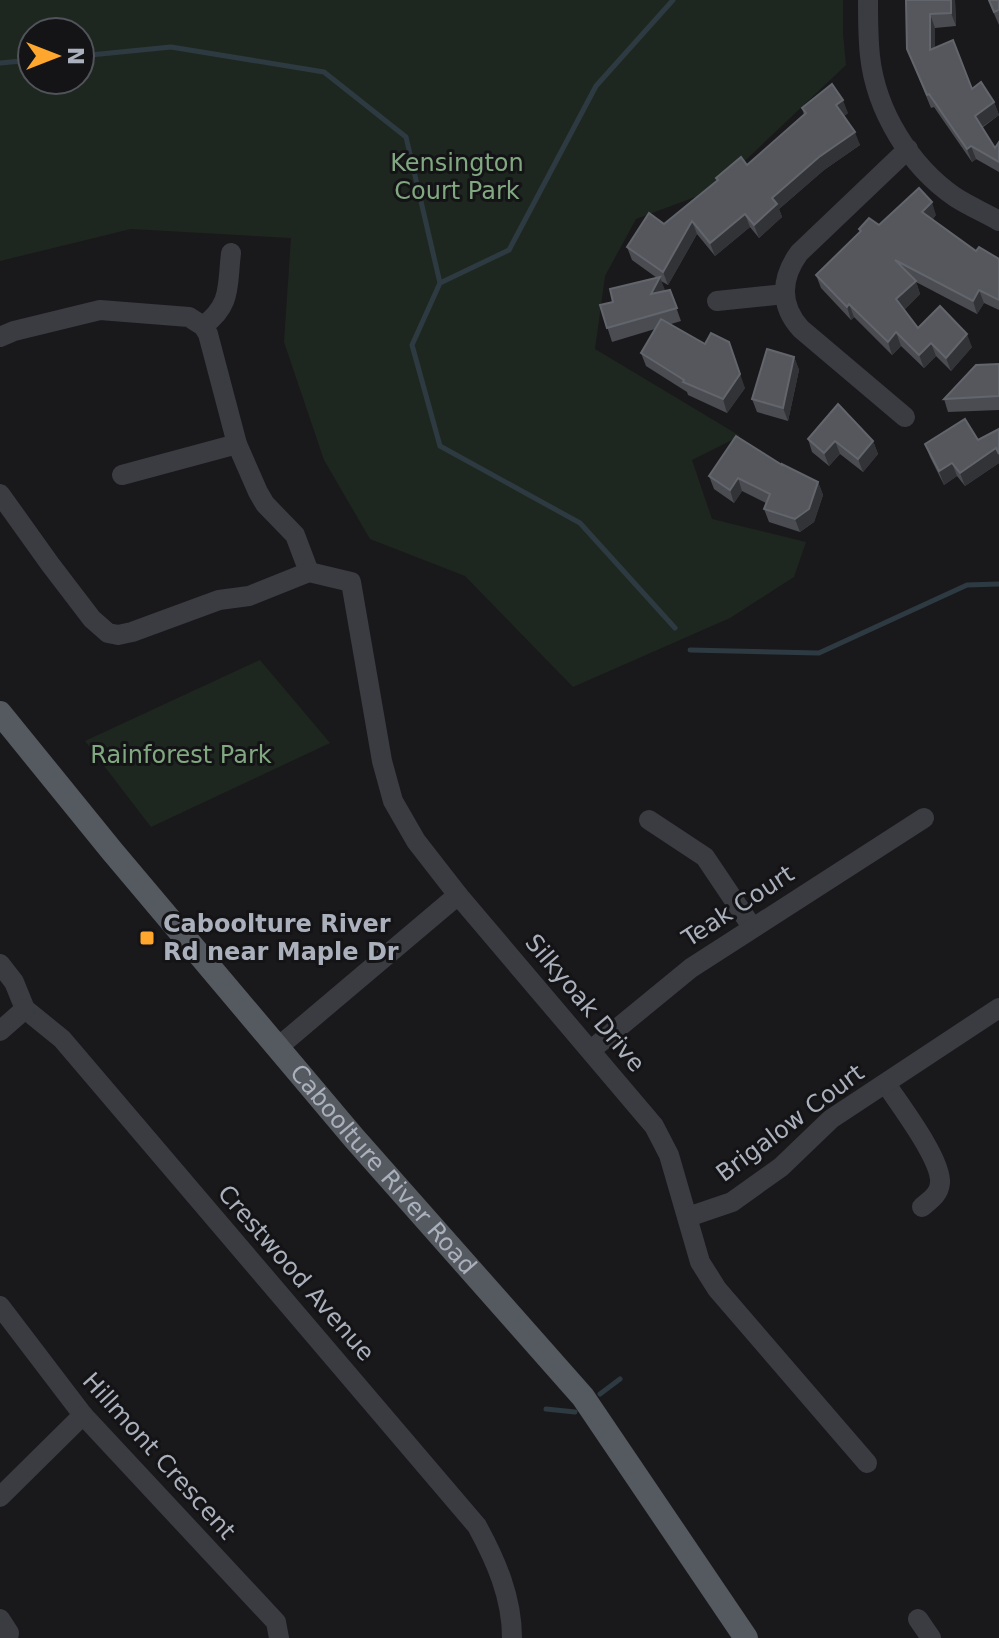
<svg xmlns="http://www.w3.org/2000/svg" width="999" height="1638" viewBox="0 0 999 1638" font-family="'DejaVu Sans',sans-serif">
	<rect width="100%" height="100%" fill="#19191c"/>
	<g fill="#1e271f" fill-rule="evenodd">
		<path d="M0,0H843V34L846,65L714,190L636,219L605,276L595,349L740,436L692,460L712,519L806,542L794,577L730,618L573,687L465,576L370,539L324,460L284,342L291,238L131,229L0,261ZM32,32H80V80H32Z"/>
		<path d="M260,660L330,743L151,827L85,741Z"/>
	</g>
	<g fill="none" stroke-linecap="round" stroke-linejoin="round">
		<g stroke="#2e3a41" stroke-width="5">
			<path d="M80,56L171,47L324,72L406,137L440,283L412,345L440,446L580,523L675,628"/>
			<path d="M0,63L32,60"/>
			<path d="M440,283L509,250L596,86L673,0"/>
			<path d="M690,650L819,653L967,585L999,584"/>
			<path d="M600,1394L620,1379"/>
			<path d="M546,1409L575,1412"/>
		</g>
		<g stroke="#3a3c41" stroke-width="20">
			<path d="M868,0C868,19 868,38 870,56C876,111 910,166 955,197C969,206 985,213 999,221"/>
			<path d="M717,301L785,294"/>
			<path d="M203,326C232,305 227,286 231,253"/>
			<path d="M0,337L14,331L100,310L189,317L203,326L208,334L237,444L258,492L265,504L295,535L309,572L249,596L219,600L132,632L118,635L108,633L92,619L50,564L0,494"/>
			<path d="M905,417L801,329C779,305 781,278 799,253L908,149"/>
			<path d="M122,475L237,444"/>
			<path d="M309,572L351,582L382,761L393,801L416,841L458,895L654,1126L669,1155L700,1262L717,1289L867,1463"/>
			<path d="M649,820L705,857L752,927"/>
			<path d="M0,964L14,982L25,1009L62,1039L477,1526C496,1561 512,1597 512,1638"/>
			<path d="M0,1031L25,1009"/>
			<path d="M277,1048L458,895"/>
			<path d="M591,1050L691,968L924,818"/>
			<path d="M886,1084C900,1105 942,1160 940,1183C939,1195 930,1200 922,1207"/>
			<path d="M688,1217L732,1202L781,1167L831,1119L999,1008"/>
			<path d="M0,1306L83,1415L276,1622L279,1638"/>
			<path d="M0,1497L83,1415"/>
			<path d="M0,1619L9,1633L8,1638"/>
			<path d="M918,1619L931,1638"/>
		</g>
		<path stroke="#555960" stroke-width="24" id="s1" d="M0,713L112,851L354,1138L583,1397L746,1638"/>
	</g>
	<g fill="#4a4c51">
		<path d="M906,0H955L956,26L935,28V48L972,89L994,102L999,115L982,128L995,148L999,142V172L976,159L972,162L934,107L931,108L907,49Z"/>
		<path d="M988,0H999V25Z"/>
		<path d="M802,108L848,113L844,116L860,145L824,170L779,209L782,217L759,238L750,227L715,256L697,234L668,285L661,281L664,291L670,290L681,321L671,324L745,388L727,413L688,395L687,392L646,366L641,353L655,329L612,342L600,305L613,302L657,278L632,260L627,247L664,224L717,181L716,178L747,165L804,115Z"/>
		<path d="M936,215L932,220L976,251L999,259V310L984,303L977,314L916,282L920,294L904,310L918,328L972,347L951,371L936,356L924,368L901,346L892,355L854,317L851,320L821,288L816,275L860,232L859,229Z"/>
		<path d="M794,357L799,370L788,421L757,412L752,399Z"/>
		<path d="M999,364V410L948,412L944,399Z"/>
		<path d="M999,429V463L965,486L957,476L944,485L930,457L925,444L978,440Z"/>
		<path d="M808,439L873,441L878,454L863,472L840,454L829,466L812,452Z"/>
		<path d="M782,465L818,482L823,495L814,522L800,532L769,522L764,509L766,503L742,491L734,503L714,489L709,476Z"/>
	</g>
	<g fill="#323337">
		<path d="M951,0H955L956,26L951,13Z"/>
		<path d="M930,14L935,28V63L930,50Z"/>
		<path d="M843,100L848,113L841,118L836,105Z"/>
		<path d="M994,102L999,115L979,129L975,116Z"/>
		<path d="M855,132L860,145L824,170L779,209L782,217L759,238L754,225L772,198L819,157Z"/>
		<path d="M971,146L976,159L972,162L967,149Z"/>
		<path d="M932,202L936,215L927,225L922,212Z"/>
		<path d="M745,214L750,227L715,256L710,243Z"/>
		<path d="M692,221L697,234L668,285L663,272Z"/>
		<path d="M660,277L665,290L651,294Z"/>
		<path d="M916,281L920,294L901,313L896,299Z"/>
		<path d="M979,290L984,303L977,314L973,301Z"/>
		<path d="M849,304L854,317L851,320L847,307Z"/>
		<path d="M896,332L901,346L892,355L888,342Z"/>
		<path d="M967,334L972,347L951,371L946,358Z"/>
		<path d="M729,342L745,388L727,413L723,399Z"/>
		<path d="M931,343L936,356L924,368L919,355Z"/>
		<path d="M794,357L799,370L788,421L783,408Z"/>
		<path d="M835,441L840,454L829,466L824,453Z"/>
		<path d="M873,441L878,454L863,472L858,459Z"/>
		<path d="M996,448L999,455V463L965,486L960,473Z"/>
		<path d="M952,463L957,476L944,485L939,471Z"/>
		<path d="M738,478L742,491L734,503L730,490Z"/>
		<path d="M818,482L823,495L814,522L800,532L795,519Z"/>
	</g>
	<g fill="#55575d" stroke="#62656c" stroke-width="2">
		<path d="M906,0H951V13L930,14V50L953,40L972,89L981,82L994,102L975,116L995,148L999,142V162L971,146L967,149L929,94L927,95L907,49Z"/>
		<path d="M989,0H999V10L994,12Z"/>
		<path d="M832,84L843,100L836,105L855,132L819,157L772,198L777,204L754,225L745,214L710,243L692,221L663,272L627,247L649,213L664,224L718,180L716,178L741,157L747,165L806,113L802,108Z"/>
		<path d="M919,188L932,202L922,212L976,251L979,247L999,259V300L979,290L973,301L895,260L916,281L896,299L918,328L940,306L967,334L946,358L931,343L919,355L896,332L888,342L849,304L847,307L816,275L861,231L859,229L869,218L879,225Z"/>
		<path d="M660,277L651,294L670,290L677,308L607,328L600,305L613,302L610,289Z"/>
		<path d="M661,319L705,344L711,333L729,342L740,374L723,399L683,382L684,380L641,353Z"/>
		<path d="M767,349L794,357L783,408L752,399Z"/>
		<path d="M999,364V396L944,399L976,365Z"/>
		<path d="M838,404L873,441L858,459L835,441L824,453L808,439Z"/>
		<path d="M965,419L978,440L999,429V454L996,448L960,473L952,463L939,471L925,444Z"/>
		<path d="M736,436L782,465V464L818,482L809,509L795,519L764,509L770,494L738,478L730,490L709,476Z"/>
	</g>
	<rect fill="#ffa62e" stroke="#141417" stroke-width="3" x="139" y="930" width="16" height="16" rx="4"/>
	<g text-anchor="middle" dominant-baseline="central" stroke-width="6" stroke-linejoin="round" paint-order="stroke">
		<g font-size="24" fill="#81a880" stroke="#141417">
			<text x="457" y="163">Kensington<tspan x="457" dy="28">Court Park</tspan></text>
			<text x="181" y="755">Rainforest Park</text>
		</g>
		<g font-size="24" fill="#abb1bc" stroke="#141417">
			<text transform="translate(738 906) rotate(-33)">Teak Court</text>
			<text transform="translate(585 1003) rotate(50)">Silkyoak Drive</text>
			<text transform="translate(790 1123) rotate(-37)">Brigalow Court</text>
			<text stroke="none"><textPath href="#s1" startOffset="596">Caboolture River Road</textPath></text>
			<text transform="translate(296 1273) rotate(49)">Crestwood Avenue</text>
			<text transform="translate(159 1456) rotate(48)">Hillmont Crescent</text>
		</g>
		<g font-size="24" font-weight="bold" fill="#abb1bc" stroke="#141417" text-anchor="start">
			<text x="163" y="924">Caboolture River<tspan x="163" dy="28">Rd near Maple Dr</tspan></text>
		</g>
	</g>
	<g transform="translate(56 56) rotate(90)"><circle r="38" fill="#141417" stroke="#505359" stroke-width="2"/>
	<path d="M0-6L14 30L0 20L-14 30Z" fill="#ffa62e"/>
	<text y="-12" font-size="22" font-weight="bold" text-anchor="middle" fill="#abb1bc">N</text>
	</g>
</svg>
